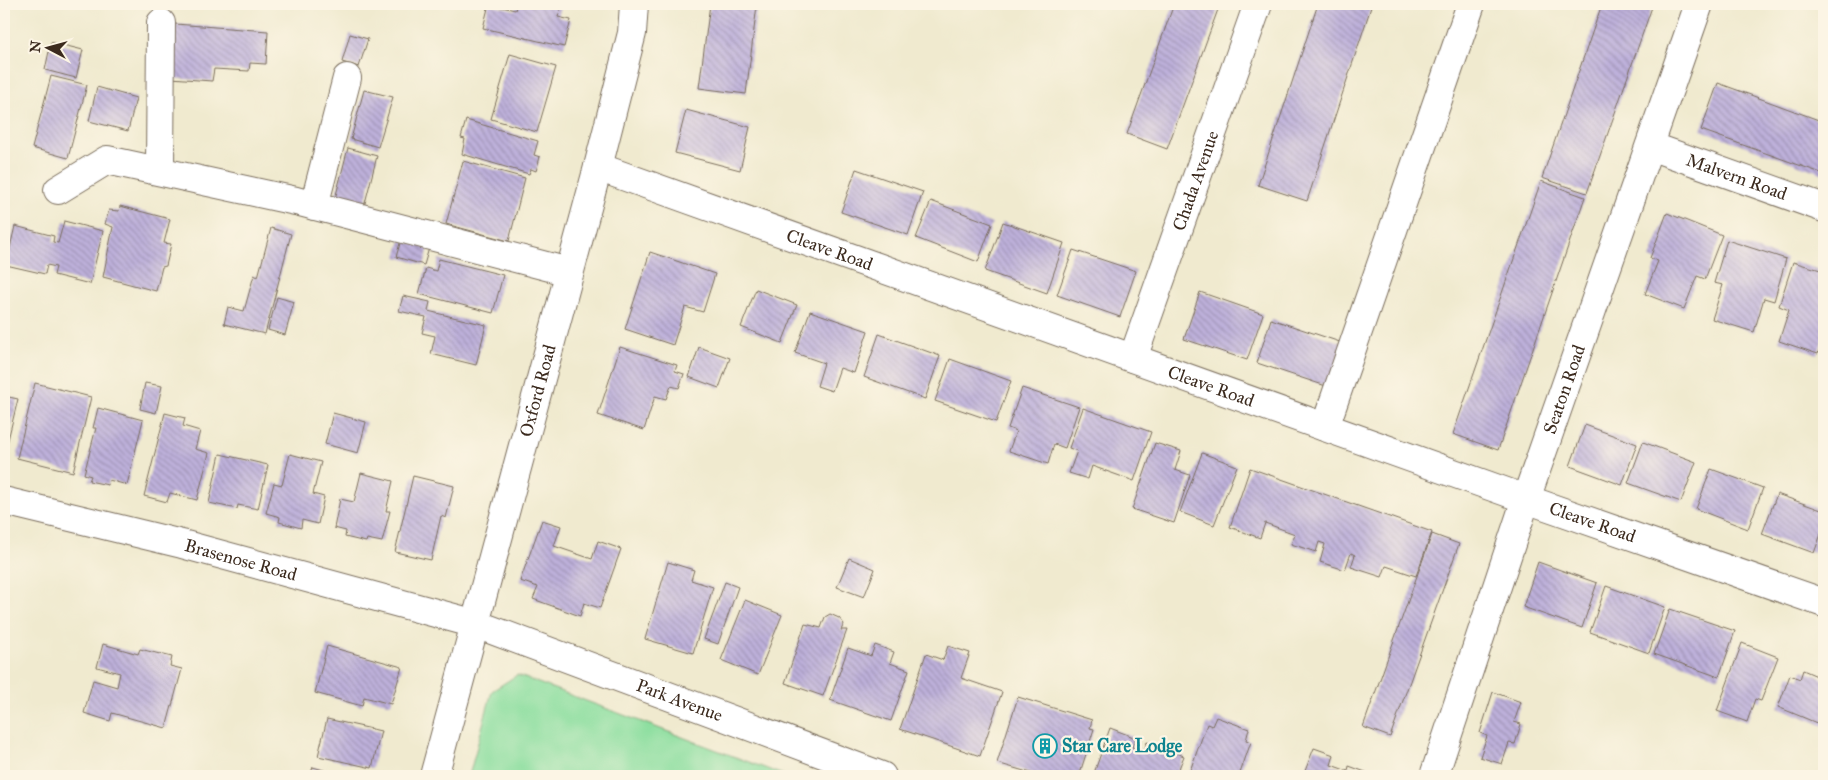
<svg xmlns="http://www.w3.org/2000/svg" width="1828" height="780" viewBox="0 0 1828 780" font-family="'IM FELL Great Primer',serif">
	<defs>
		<pattern id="building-back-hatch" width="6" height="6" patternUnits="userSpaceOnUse" patternTransform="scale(1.25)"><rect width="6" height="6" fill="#beb1db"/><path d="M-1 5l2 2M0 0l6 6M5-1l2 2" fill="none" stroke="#9c90b1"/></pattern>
	</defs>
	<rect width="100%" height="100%" fill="#fcf5e5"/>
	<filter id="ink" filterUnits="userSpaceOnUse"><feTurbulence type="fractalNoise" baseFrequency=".02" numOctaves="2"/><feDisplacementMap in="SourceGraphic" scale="10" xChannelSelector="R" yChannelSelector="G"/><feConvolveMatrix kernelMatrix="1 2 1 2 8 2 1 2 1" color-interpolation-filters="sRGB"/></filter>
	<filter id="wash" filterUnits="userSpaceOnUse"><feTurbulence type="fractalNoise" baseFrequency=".0096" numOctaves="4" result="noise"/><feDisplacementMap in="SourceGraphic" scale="20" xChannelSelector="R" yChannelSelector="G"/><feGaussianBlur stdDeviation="1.12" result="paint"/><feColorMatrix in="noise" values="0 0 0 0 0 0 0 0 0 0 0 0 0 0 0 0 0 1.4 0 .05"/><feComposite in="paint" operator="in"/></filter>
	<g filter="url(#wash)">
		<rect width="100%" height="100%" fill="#f0eacf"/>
		<path fill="#8bde9f" stroke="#63845e" d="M517,675L786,776H469L492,691Z"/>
		<g id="blocks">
			<g fill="url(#building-back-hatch)">
				<path d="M489,4L515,10L517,4H567L566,8L561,7L558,17L571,20L564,47L483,28Z"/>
				<path d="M710,4L757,5L746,94L699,88Z"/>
				<path d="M1174,4H1220L1167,149L1127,134Z"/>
				<path d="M1318,4H1372L1307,201L1258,185Z"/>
				<path d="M1602,4H1653L1587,193L1542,178Z"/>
				<path d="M175,24L268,31L266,64L250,63L249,71L214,69L212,81L171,78Z"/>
				<path d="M350,34L368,39L359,67L342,62Z"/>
				<path d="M51,42L83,50L76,78L45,70Z"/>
				<path d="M510,54L556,67L537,132L491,119Z"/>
				<path d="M51,76L87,85L68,158L32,148Z"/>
				<path d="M1718,83L1824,122V174L1701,130Z"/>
				<path d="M97,87L136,98L128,131L89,121Z"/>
				<path d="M364,90L393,97L378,147L351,139Z"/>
				<path d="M686,110L750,127L740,170L675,153Z"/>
				<path d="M466,120L538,141L534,155L540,157L536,171L531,169L529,174L462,154L465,139L461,138Z"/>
				<path d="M348,148L377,156L364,207L335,199Z"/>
				<path d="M463,161L525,178L509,241L446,224Z"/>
				<path d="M856,169L923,192L908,235L841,212Z"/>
				<path d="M1541,181L1585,197L1498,450L1453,434Z"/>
				<path d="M931,201L992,224L978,262L916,238Z"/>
				<path d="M120,206L170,219L164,243L171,244L166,266L162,267L156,291L103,277L113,227L105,224L109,210L119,211Z"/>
				<path d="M1667,213L1722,235L1705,279L1697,276L1684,309L1645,294L1658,261L1650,258Z"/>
				<path d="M64,221L103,231L90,284L54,275L56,267L47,265L45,274L6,265L15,226L54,236L53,242L58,243Z"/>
				<path d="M1003,222L1064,243L1047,293L985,271Z"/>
				<path d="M271,228L291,234L265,334L224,324L228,307L244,311L254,275L258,277Z"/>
				<path d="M401,240L429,248L424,265L396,257Z"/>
				<path d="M1727,240L1786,259L1774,301L1764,298L1754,332L1712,319L1723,285L1714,283Z"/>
				<path d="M1073,250L1136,271L1120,317L1057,295Z"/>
				<path d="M650,252L715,274L703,312L685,307L673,345L625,329Z"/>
				<path d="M439,259L503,275L493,313L419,294L426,268L436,271Z"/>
				<path d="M1793,262L1824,271V334L1818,354L1779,341L1789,310L1779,306Z"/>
				<path d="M756,289L797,305L782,343L741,327Z"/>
				<path d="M1200,292L1263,314L1247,360L1184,339Z"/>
				<path d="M403,296L430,302L428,311L486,325L476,365L431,354L435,336L422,333L426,317L399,311Z"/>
				<path d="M277,297L294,302L285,335L268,330Z"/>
				<path d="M810,311L868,331L854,373L840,368L832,391L817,386L824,363L795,353Z"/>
				<path d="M1271,319L1343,343L1329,387L1257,363Z"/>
				<path d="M879,334L940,356L925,399L864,377Z"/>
				<path d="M620,347L677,365L675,371L684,374L679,388L671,386L666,399L655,396L644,430L598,415Z"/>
				<path d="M699,347L730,358L719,388L689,377Z"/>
				<path d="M950,359L1011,381L996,422L935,401Z"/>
				<path d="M35,383L91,397L73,472L17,458Z"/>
				<path d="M145,383L162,386L156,413L140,409Z"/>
				<path d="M1022,388L1079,407L1065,448L1054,444L1048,464L1009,451L1016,431L1008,428Z"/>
				<path d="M4,396L18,399L4,456Z"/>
				<path d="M98,408L143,420L127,485L109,480L108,485L89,481L91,476L84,474L96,428H93Z"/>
				<path d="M1083,408L1151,432L1134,481L1092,466L1088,479L1069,473L1077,451L1069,448Z"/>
				<path d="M165,413L185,418L183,426L200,431L195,449L209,453L197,500L170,493L167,502L144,496Z"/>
				<path d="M333,413L366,422L358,453L325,444Z"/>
				<path d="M1585,425L1637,444L1622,485L1570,466Z"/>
				<path d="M1643,442L1696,462L1681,502L1628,483Z"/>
				<path d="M1155,443L1181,451L1175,470L1190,475L1174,523L1132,509Z"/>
				<path d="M1202,453L1237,466L1214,525L1180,512Z"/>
				<path d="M220,454L268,465L258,509L238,505L237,509L209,503Z"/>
				<path d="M290,454L321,462L313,494L324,497L318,524L302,520L301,528L279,522L280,517L266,513L274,483L282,485Z"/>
				<path d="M1250,468L1432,532L1416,576L1386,566L1382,577L1351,567L1355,555L1351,553L1345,570L1320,562L1325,544L1319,542L1316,552L1291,544L1295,534L1265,523L1260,538L1230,527Z"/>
				<path d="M1711,469L1763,488L1748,529L1696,509Z"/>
				<path d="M361,473L393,481L386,511H390L382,542L367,539L366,542L345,537L346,531L334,528L340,499L354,502Z"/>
				<path d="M413,476L454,486L446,518L441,516L431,560L395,552Z"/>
				<path d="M1777,494L1824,511V526L1814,553L1762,534Z"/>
				<path d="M542,520L561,526L554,546L592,559L598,541L621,549L600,608L584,603L580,616L533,599L538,587L520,581Z"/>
				<path d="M1432,534L1459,544L1390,737L1363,727Z"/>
				<path d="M849,558L875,569L864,597L837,587Z"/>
				<path d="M668,562L694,570L691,580L713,587L693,653L645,639Z"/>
				<path d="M1538,562L1597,583L1582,628L1523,607Z"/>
				<path d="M725,582L738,587L718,644L704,639Z"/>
				<path d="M1606,586L1665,607L1649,653L1590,632Z"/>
				<path d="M745,600L782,615L758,675L721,660Z"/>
				<path d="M1670,609L1735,631L1719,677L1654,654Z"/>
				<path d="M830,614L839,618L844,624L841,630H847L823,696L785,683L805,624L821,628L825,617Z"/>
				<path d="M1742,643L1778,657L1761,701L1755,699L1747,722L1717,711Z"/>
				<path d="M103,644L138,654L140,649L172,657L170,666L182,669L166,728L112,713L110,721L84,713L93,680L117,687L120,673L97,667Z"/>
				<path d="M875,645L894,652L890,663L909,670L891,721L830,700L848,648L871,656Z"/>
				<path d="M327,646L402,667L391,704L364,697L362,706L315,693Z"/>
				<path d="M948,646L970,653L961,678L1002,692L980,756L900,729L926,654L943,660Z"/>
				<path d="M1803,670L1824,679V726L1778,707L1790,675L1800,679Z"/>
				<path d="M1493,692L1521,702L1514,722L1521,724L1515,744L1509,743L1502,764L1480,757L1487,736L1480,733Z"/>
				<path d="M1018,697L1092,720L1090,728L1094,729L1079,776H1041L997,763Z"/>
				<path d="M1216,717L1249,729L1246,740L1251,742L1239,776H1188L1207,724L1212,726Z"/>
				<path d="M327,719L381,731L372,768L318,756Z"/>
				<path d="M1110,728L1136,738L1132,747L1144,751L1147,742L1184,756L1176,776H1093Z"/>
				<path d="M1314,748L1334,755L1331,765L1348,771L1349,766L1371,774V776H1303Z"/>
				<path d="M313,767L344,776H310Z"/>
			</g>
		</g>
	</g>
	<g filter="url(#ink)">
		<use href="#blocks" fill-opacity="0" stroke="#7a6d5c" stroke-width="1"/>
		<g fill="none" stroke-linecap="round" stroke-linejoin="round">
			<g stroke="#7a6d5c" stroke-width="30">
				<g id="minor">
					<path id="s1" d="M1650,146L1824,208"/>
					<path id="s2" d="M598,167L1526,499L1824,603"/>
					<path d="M160,171L161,23"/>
					<path d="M58,190L107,160L296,201L569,272"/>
					<path d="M314,206L347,78"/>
					<path id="s3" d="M1133,358L1258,4"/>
					<path d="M1325,427L1471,4"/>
					<path id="s4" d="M4,501L182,544L476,624L882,776"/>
					<path id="s5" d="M434,776L598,167L632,33L634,4"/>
					<path id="s6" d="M1434,776L1526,499L1699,4"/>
				</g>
			</g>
			<use href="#minor" stroke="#fff" stroke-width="28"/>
		</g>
	</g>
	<defs>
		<g id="building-ring" transform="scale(1.25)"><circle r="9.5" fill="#fcf5e5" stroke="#0f9aa8" stroke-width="1.5"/><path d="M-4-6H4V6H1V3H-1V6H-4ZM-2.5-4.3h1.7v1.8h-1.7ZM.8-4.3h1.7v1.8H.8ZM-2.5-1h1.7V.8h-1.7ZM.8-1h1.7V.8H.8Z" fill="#0f9aa8"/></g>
	</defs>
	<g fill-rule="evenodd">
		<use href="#building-ring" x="1045" y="746"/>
	</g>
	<g text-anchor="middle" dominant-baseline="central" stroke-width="4.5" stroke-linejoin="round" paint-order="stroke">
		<g font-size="18" fill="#3b2a1e" stroke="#fcf5e5">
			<text stroke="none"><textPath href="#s1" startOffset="92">Malvern Road</textPath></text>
			<text stroke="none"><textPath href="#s3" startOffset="188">Chada Avenue</textPath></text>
			<text stroke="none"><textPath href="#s2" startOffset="246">Cleave Road</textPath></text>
			<text stroke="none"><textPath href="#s2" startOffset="651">Cleave Road</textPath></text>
			<text stroke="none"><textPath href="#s6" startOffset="408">Seaton Road</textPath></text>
			<text stroke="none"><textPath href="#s5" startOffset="399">Oxford Road</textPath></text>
			<text stroke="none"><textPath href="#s2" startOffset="1056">Cleave Road</textPath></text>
			<text stroke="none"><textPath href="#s4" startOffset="244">Brasenose Road</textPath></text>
			<text stroke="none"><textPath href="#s4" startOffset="705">Park Avenue</textPath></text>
		</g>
		<g font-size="18" font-weight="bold" fill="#0d838f" stroke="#fcf5e5" text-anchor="start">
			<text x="1062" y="746">Star Care Lodge</text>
		</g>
	</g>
	<rect width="1828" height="780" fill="none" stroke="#fcf5e5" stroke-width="20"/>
	<g transform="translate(48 48) rotate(276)" stroke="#fcf5e5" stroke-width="4" paint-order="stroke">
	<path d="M0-4L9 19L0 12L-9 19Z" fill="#3b2a1e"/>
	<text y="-8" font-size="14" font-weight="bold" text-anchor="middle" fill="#3b2a1e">N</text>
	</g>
</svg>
